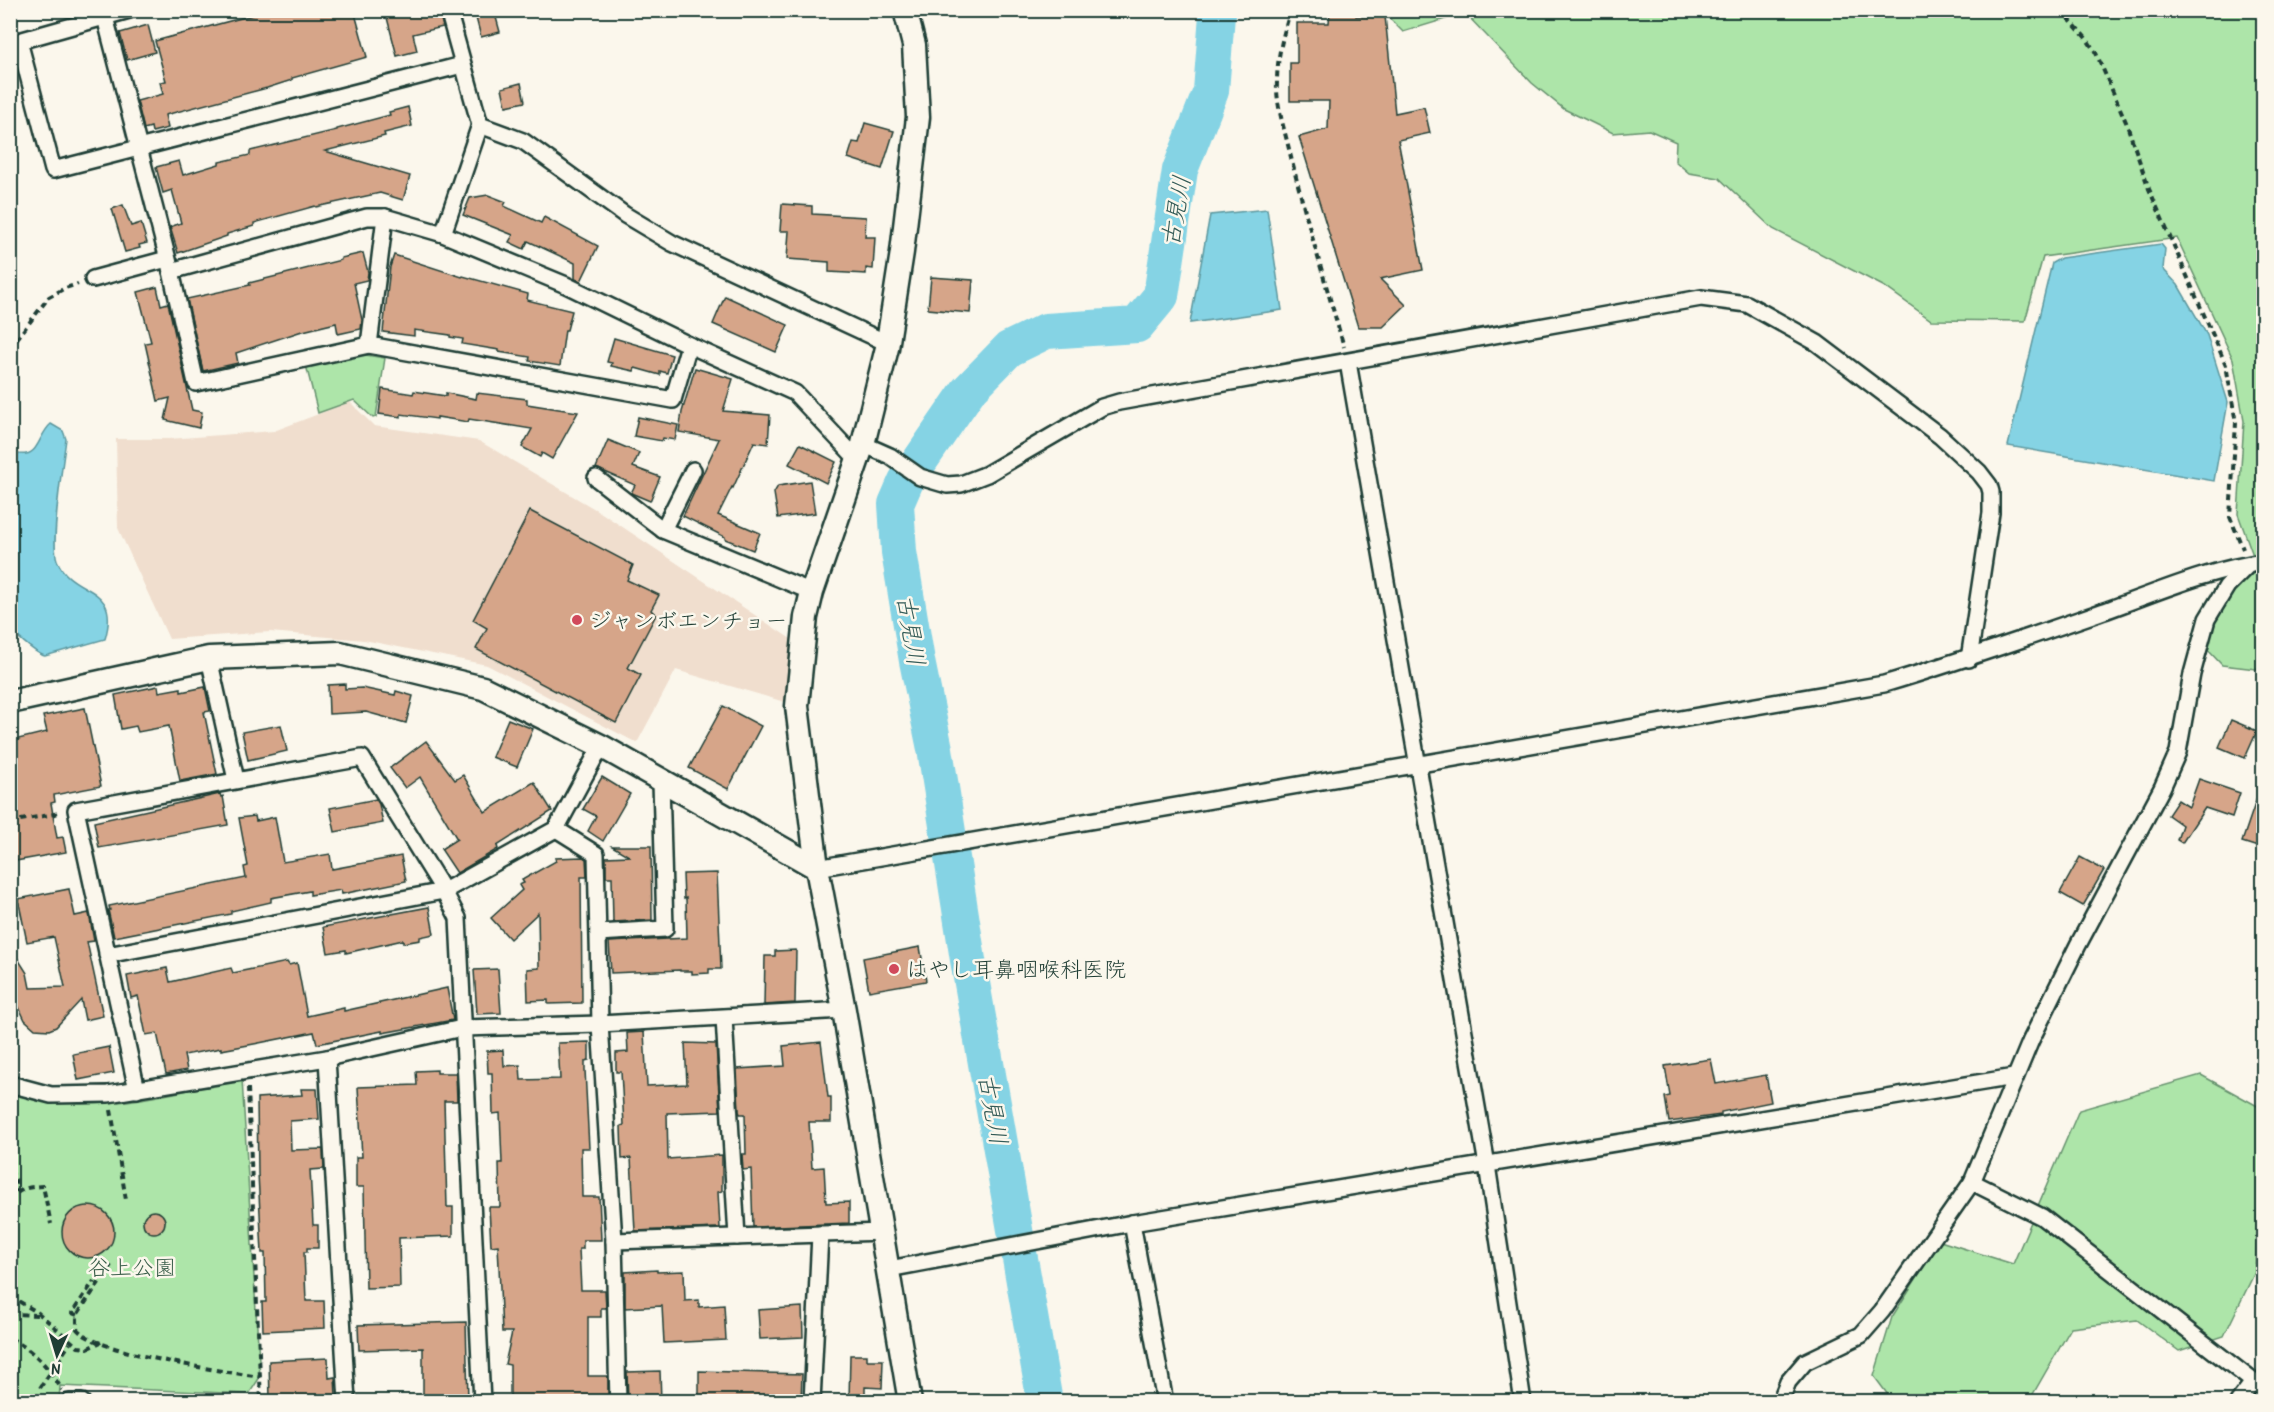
<svg xmlns="http://www.w3.org/2000/svg" width="2274" height="1412" viewBox="0 0 2274 1412" font-family="'Patrick Hand','Klee One',sans-serif">
	<rect width="100%" height="100%" fill="#fbf7ec"/>
	<filter id="ink" filterUnits="userSpaceOnUse"><feTurbulence type="fractalNoise" baseFrequency=".0167" numOctaves="2"/><feDisplacementMap in="SourceGraphic" scale="12" xChannelSelector="R" yChannelSelector="G"/><feConvolveMatrix kernelMatrix="1 2 1 2 8 2 1 2 1" color-interpolation-filters="sRGB"/></filter>
	<g filter="url(#ink)">
		<path fill="#f0dece" d="M350,402L374,426L479,441L600,512L794,641L788,703L676,670L637,743L487,665L364,640L270,632L169,639L118,528L116,439H169L274,431Z"/>
		<g fill="#ade5a9" stroke="#66916e" stroke-width="1.5">
			<path d="M1382,11H2263V665L2256,669L2222,665L2207,649C2215,607 2225,596 2258,569L2238,514L2244,421L2233,359L2177,238L2043,257L2025,321L1931,320L1885,287L1773,229L1719,178L1689,173L1675,161L1676,142L1649,130L1613,133L1564,109L1532,83L1465,13L1403,32Z"/>
			<path d="M353,353L385,358L376,417L373,418L354,400L318,413L306,365Z"/>
			<path d="M2201,1075L2263,1109L2264,1206L2258,1209L2255,1272L2224,1336L2179,1351L2137,1320L2071,1328L2029,1401H1896L1888,1395L1874,1376L1892,1317L1940,1241L2013,1264L2079,1110Z"/>
			<path d="M242,1079L260,1377L249,1394L60,1386L59,1401L11,1402V1087C31,1094 61,1104 82,1104C135,1104 189,1089 242,1079Z"/>
		</g>
		<g fill="#85d3e4" stroke="#5c979e" stroke-width="1.5">
			<path d="M1267,209L1282,310L1190,323L1210,215Z"/>
			<path d="M2161,244L2165,249L2163,269L2178,285L2207,335L2228,402L2214,481L2008,446L2052,263L2061,258Z"/>
			<path d="M51,424L63,431L66,439C63,462 50,542 57,560C71,597 122,582 105,639L45,656C35,654 20,638 11,631L10,453C15,453 21,455 26,454C39,452 40,433 51,424Z"/>
		</g>
		<g fill="none" stroke-linecap="round" stroke-linejoin="round">
			<path stroke="#85d3e4" stroke-width="36" d="M1045,1402L968,960L935,749L917,661L899,552L896,504L906,481L968,391L1009,349L1046,331L1137,325L1161,296L1180,170L1211,91L1217,15L1219,10"/>
		</g>
		<g fill="#d6a589" stroke="#1f3d34" stroke-width="1.5">
			<path d="M271,10H354L367,57L292,78V80L267,88L165,115L168,128L152,132L151,127L144,129L137,101L163,94L160,82L166,81L155,41Z"/>
			<path d="M385,10H439L443,27L413,34L417,51L397,56Z"/>
			<path d="M474,10H494L500,32L481,37Z"/>
			<path d="M1330,10H1356V16H1385L1395,113L1424,107L1430,133L1398,140L1423,270L1380,279L1406,305L1383,327H1358L1299,137L1328,129L1329,101H1290V63H1297V23H1329Z"/>
			<path d="M148,25L155,52L127,60L120,33Z"/>
			<path d="M521,83L525,102L506,106L502,88Z"/>
			<path d="M408,107L412,126L384,133L385,136L325,151L410,176L403,200L380,193L316,207L315,206L254,223V226L227,234V236L178,253L170,227L181,223L172,190L163,193L156,167L179,161L183,175L219,164V162L250,155V151L337,130V129L390,115L389,112Z"/>
			<path d="M865,123L894,131L882,169L848,158L853,142L859,143Z"/>
			<path d="M488,195L506,202L504,206L541,223L544,217L598,246L581,281L575,279V263L528,241L524,249L509,242L513,235L463,215L470,198Z"/>
			<path d="M782,204L812,206V214L866,217L865,237H875L873,269L866,268V274L829,272V262L787,259L789,231H780Z"/>
			<path d="M123,205L131,226L141,223L147,243L139,245L140,248L125,252L112,209Z"/>
			<path d="M363,253L368,272L367,280L354,283L362,320L361,329L338,334L336,323L299,332L236,353L238,363L203,371L187,299L250,285L249,283L341,260V258Z"/>
			<path d="M394,255L462,277L463,276L528,294L527,300L572,311L567,330H565L560,366L529,361L530,357L499,352V350L462,344L463,339L450,337V335L414,330V336L383,332L390,267Z"/>
			<path d="M931,277L973,280L970,313L928,309Z"/>
			<path d="M157,287L161,305L168,303L192,410L202,412L199,428L165,420L170,398L158,401L145,343L151,342L138,292Z"/>
			<path d="M725,296L788,325L776,352L713,324Z"/>
			<path d="M614,338L672,355L667,373L660,371V375L635,368L634,371L611,366L612,363L607,362Z"/>
			<path d="M695,368L733,379L723,411L770,415L768,444L754,442L733,488L732,487L718,515L760,533L753,550L725,539V537L683,516L719,439L679,432L682,412Z"/>
			<path d="M382,389L413,394L414,391L446,396V393L476,399L477,393L527,399V404L578,412L552,459L542,453L540,457L522,447L532,429L469,419L468,422L437,417V419L401,414V417L379,414Z"/>
			<path d="M638,417L678,425L675,440L663,438L662,441L634,436Z"/>
			<path d="M608,440L639,453L633,467L660,477L650,501L631,493L635,485L596,468Z"/>
			<path d="M800,444L836,462L826,483L789,464Z"/>
			<path d="M810,481L815,513L778,518L774,493L778,486Z"/>
			<path d="M530,511L633,565L627,580L659,595L651,610L656,615L628,668L641,675L616,723L476,649L487,628L473,620Z"/>
			<path d="M345,684V689L362,688L395,695L396,691L413,696L406,723L366,712L329,714L328,685Z"/>
			<path d="M158,686L159,692L181,688V692L205,687L210,711L204,712L217,774L180,781L169,726L138,732L136,726L121,729L115,695Z"/>
			<path d="M723,706L761,726L728,789L689,768Z"/>
			<path d="M85,708L101,786L54,795L55,802L51,803L57,838L63,837L66,852L10,862V741L47,732L43,716Z"/>
			<path d="M508,719L533,729L517,767L492,757Z"/>
			<path d="M2231,720L2257,731L2245,758L2219,747Z"/>
			<path d="M281,725L287,751L248,760L242,732Z"/>
			<path d="M426,741L455,780L463,775L485,812L534,782L552,811L497,846L498,849L457,873L441,849L457,839L420,777L405,788L390,768Z"/>
			<path d="M602,777L630,794L603,841L588,831L596,816L583,809Z"/>
			<path d="M2199,779L2240,793L2232,817L2205,808L2182,843L2177,840L2182,825L2168,815L2178,800L2189,807Z"/>
			<path d="M2261,786H2264V849L2242,842Z"/>
			<path d="M220,794L221,797L223,796L228,825L99,848L94,822Z"/>
			<path d="M376,799L379,804L383,823L335,832L330,808Z"/>
			<path d="M255,816L256,821L275,817L283,862L330,854L332,869L401,856L406,881L342,894L341,890L310,895V891L271,898V902L231,911V914L114,937L108,910H110L109,906L246,878L244,867L248,866L239,818Z"/>
			<path d="M612,846H651L652,920L613,922L612,877H606V857L629,856Z"/>
			<path d="M583,857L586,859L587,877H581L582,1003L548,1004V1000L528,1001L527,969L539,968L538,913L510,939L491,918L522,890L519,885L524,883L522,880L556,861L555,858Z"/>
			<path d="M2080,857L2104,870L2083,906L2060,893Z"/>
			<path d="M717,873L721,969H709V973L692,974V971H680V970L611,973L609,942L687,938L686,898L684,899L683,874Z"/>
			<path d="M69,889L75,916L89,913L94,941L87,942L103,1016L85,1020L81,1000L56,1027L49,1030L35,1029L25,1020L16,1001L10,1002V946L27,973L30,988L65,987L54,937L27,942L18,899Z"/>
			<path d="M429,907L434,934L420,937V940L403,943V940L346,953V950L328,953L323,927Z"/>
			<path d="M920,947L926,981L869,991L863,958Z"/>
			<path d="M796,950L795,1003L764,1005L765,956H775V951Z"/>
			<path d="M287,962L289,965L297,963L307,1016L344,1008V1011L447,988L453,1020L382,1033V1031L317,1044L314,1032L254,1044L221,1050V1048L184,1055L187,1070L166,1074L157,1033L146,1035L138,996L131,998L127,976L167,968L170,982L231,968L233,973Z"/>
			<path d="M498,969L501,1013L477,1014L474,970Z"/>
			<path d="M644,1032L647,1086L687,1084L685,1043L716,1044L720,1111L667,1113L668,1159L722,1155V1191L718,1192L720,1228L635,1231L631,1158L622,1159L621,1126L624,1125L621,1072H616V1053L628,1052L627,1033Z"/>
			<path d="M589,1042V1060L585,1061V1070L589,1148H581L582,1197H599L601,1240H583V1249H579L581,1290H605L606,1308H601V1317H588V1376H608V1401H510V1365L505,1364L512,1332H502L498,1245L491,1246L489,1207H500L499,1163H502L500,1113L493,1114L492,1073H488L487,1051L503,1050L504,1066L520,1065L521,1080L560,1079L558,1043Z"/>
			<path d="M821,1042L828,1097H831V1122H809L812,1168L824,1167L826,1203L849,1202V1223L753,1227L751,1169L743,1170L742,1154H746L745,1114H740L739,1111L737,1069L785,1066L783,1046Z"/>
			<path d="M109,1047L114,1073L78,1080L73,1054Z"/>
			<path d="M1711,1059L1716,1084L1766,1075L1771,1102L1721,1112V1115L1669,1122L1665,1097L1670,1096L1665,1066Z"/>
			<path d="M437,1070V1073H456L457,1101H444L447,1207H453V1236L399,1238L400,1287L366,1288L364,1187H356V1157H362L358,1087L417,1085L416,1071Z"/>
			<path d="M301,1089H317L319,1119L290,1121L291,1150L323,1149L324,1169L310,1170L313,1225H318V1248H307V1252H304L306,1301H324L325,1328L263,1331L262,1302H266L265,1253H262L258,1173L257,1098L302,1095Z"/>
			<circle cx="88" cy="1232" r="26"/>
			<circle cx="154" cy="1222" r="11"/>
			<path d="M657,1270V1272L684,1271L685,1301L699,1300V1307L724,1305L726,1340L664,1343L662,1306L625,1308V1272Z"/>
			<path d="M802,1307L803,1337L760,1339L758,1310Z"/>
			<path d="M466,1322L468,1401H423V1348L359,1350L358,1325Z"/>
			<path d="M850,1355H867V1360H883L882,1388L865,1387V1401H849Z"/>
			<path d="M328,1358L329,1378L335,1377L336,1396L270,1399L269,1361Z"/>
			<path d="M660,1371L661,1401H628L627,1372Z"/>
			<path d="M699,1371L802,1374L801,1401H699Z"/>
		</g>
		<g fill="none" stroke-linecap="round" stroke-linejoin="round">
			<g stroke="#1f3d34" stroke-width="20">
				<g id="street">
					<path d="M129,10L19,41L53,170L462,65"/>
					<path d="M448,10L480,125L523,141L625,215L672,243L887,343"/>
					<path d="M105,17L171,271L196,383L369,345L673,400L689,345"/>
					<path d="M443,234L480,125"/>
					<path d="M171,271L367,217H385L443,234L566,285L689,345L795,393L858,460"/>
					<path d="M93,279L167,259"/>
					<path d="M369,345L385,217"/>
					<path d="M1348,362L1487,1165L1523,1402"/>
					<path d="M863,444L890,456L920,477L947,485L961,484L987,474L1102,407L1119,402L1701,298L1747,304L1817,343L1940,436L1979,472L1989,485L1991,492V513L1969,659"/>
					<path d="M596,478L663,530L812,592"/>
					<path d="M663,530L693,470"/>
					<path d="M209,658L236,780"/>
					<path d="M556,829L596,854L600,1024L614,1241L618,1402"/>
					<path d="M817,868L1884,684C1961,661 2035,635 2110,609C2160,591 2211,569 2264,562"/>
					<path d="M598,933L665,929L661,781"/>
					<path d="M107,955L444,891L556,829L601,746"/>
					<path d="M724,1018L737,1237"/>
					<path d="M327,1058L347,1402"/>
					<path d="M10,1084L51,1095L108,1094L327,1058L462,1028L600,1024L844,1010"/>
					<path d="M137,1090L76,810L362,758L444,891L458,918L482,1402"/>
					<path d="M1972,1182L2042,1217L2264,1390"/>
					<path d="M1132,1223L1165,1402"/>
					<path d="M614,1241L883,1232"/>
					<path d="M889,1269L1132,1223L2014,1077"/>
					<path d="M69,1402H82"/>
					<path d="M812,1402L820,1234"/>
					<path d="M1780,1402L1788,1382L1805,1362L1861,1335L1882,1311L1972,1182L2031,1040L2078,945L2162,788L2178,752L2192,674L2207,619L2227,586L2247,566"/>
					<path d="M2238,1402L2253,1382"/>
				</g>
			</g>
			<g stroke="#1f3d34" stroke-width="27">
				<g id="secondary">
					<path d="M905,10L914,45L918,117L902,252L887,348L863,444L812,592L806,617L797,706L817,868L844,1010L910,1402"/>
					<path d="M10,702L209,658L340,653L483,688L601,746L817,868"/>
				</g>
			</g>
			<g stroke="#1f3d34" stroke-width="4" stroke-dasharray="6 4.5" stroke-linecap="butt">
				<path d="M1291,10C1283,33 1277,58 1277,82C1276,104 1284,128 1289,149C1305,216 1325,281 1344,347"/>
				<path d="M2061,10L2086,38L2096,53L2126,122L2149,189L2226,365L2236,423L2230,517L2243,549"/>
				<path d="M10,348L49,297L65,288L78,284"/>
				<path d="M10,822L60,813"/>
				<path d="M248,1088L261,1402"/>
				<path d="M111,1110L126,1200"/>
				<path d="M10,1170L16,1180V1192"/>
				<path d="M10,1200C19,1188 29,1187 43,1186L51,1224"/>
				<path d="M111,1265L77,1315V1329C98,1354 223,1371 260,1377"/>
				<path d="M10,1296L37,1312L78,1347L88,1348L101,1342"/>
				<path d="M10,1314L40,1315"/>
				<path d="M77,1315L72,1313L94,1281"/>
				<path d="M10,1338C35,1352 48,1366 62,1390"/>
				<path d="M40,1388L70,1343"/>
			</g>
			<use href="#street" stroke="#fbf7ec" stroke-width="15"/>
			<use href="#secondary" stroke="#fbf7ec" stroke-width="22"/>
		</g>
	</g>
	<g fill="#d1495b" stroke="#fbf7ec" stroke-width="2">
		<circle cx="577" cy="620" r="6"/>
		<circle cx="894" cy="969" r="6"/>
	</g>
	<g text-anchor="middle" dominant-baseline="central" stroke-width="5" stroke-linejoin="round" paint-order="stroke">
		<g font-size="22" fill="#1f3d34" stroke="#fbf7ec" text-anchor="start">
			<text x="589" y="620">ジャンボエンチョー</text>
			<text x="906" y="969">はやし耳鼻咽喉科医院</text>
		</g>
		<g font-size="22" fill="#3b5f4b" stroke="#fbf7ec">
			<text x="132" y="1267">谷上公園</text>
		</g>
		<g font-size="24" font-style="italic" fill="#335b57" stroke="#fbf7ec">
			<text transform="translate(1175 211) rotate(-80)">古見川</text>
			<text transform="translate(912 630) rotate(81)">古見川</text>
			<text transform="translate(994 1109) rotate(80)">古見川</text>
		</g>
	</g>
	<rect width="2274" height="1412" fill="none" stroke="#fbf7ec" stroke-width="36"/>
	<rect x="18" y="18" width="2238" height="1376" fill="none" stroke="#1f3d34" stroke-width="2" filter="url(#ink)"/>
	<g transform="translate(57 1355) rotate(184)" stroke="#fbf7ec" stroke-width="4.5" paint-order="stroke">
	<path d="M0-4.5L10 22L0 15L-10 22Z" fill="#1f3d34"/>
	<text y="-9" font-size="16" font-weight="bold" text-anchor="middle" fill="#1f3d34">N</text>
	</g>
</svg>
